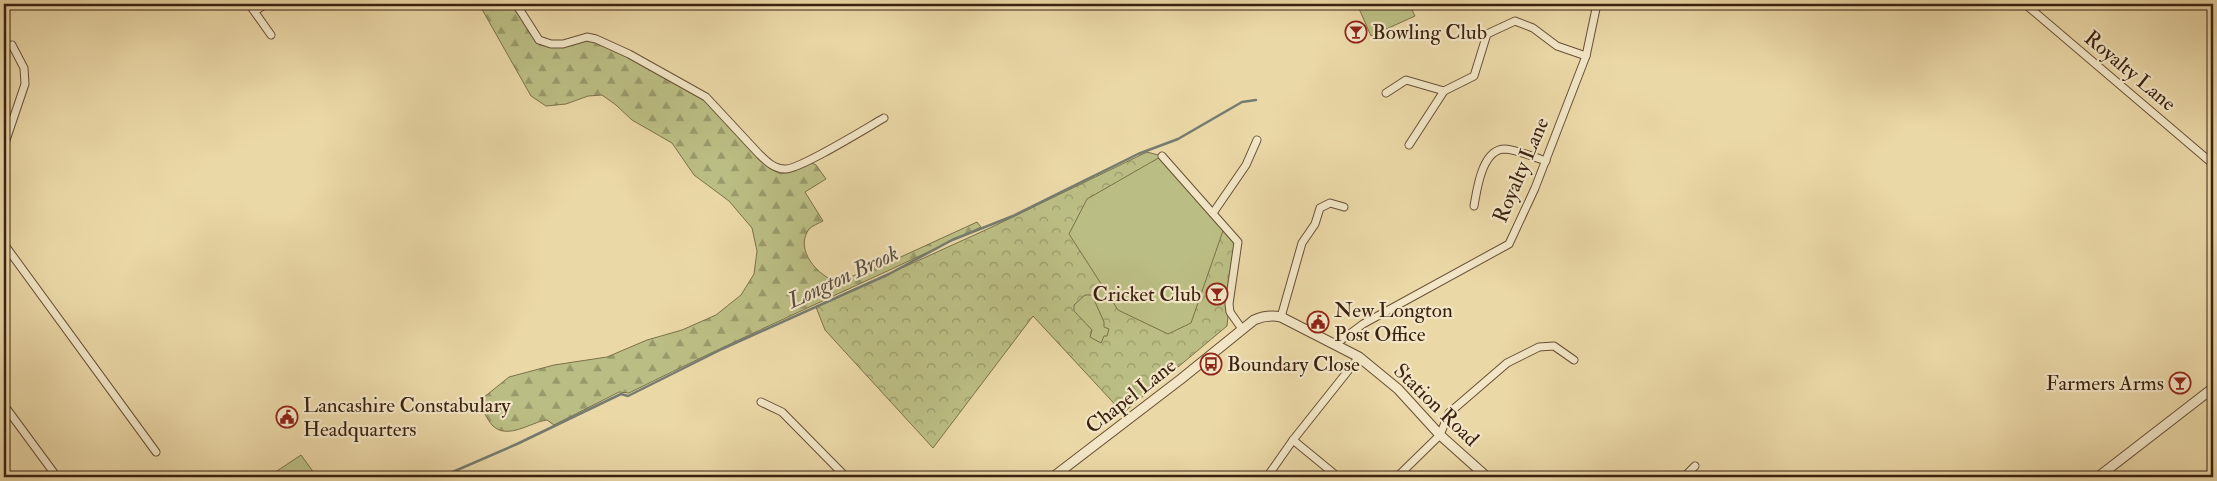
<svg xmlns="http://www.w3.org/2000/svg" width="2217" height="481" viewBox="0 0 2217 481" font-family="'IM FELL Double Pica',serif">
	<defs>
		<pattern id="forest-firs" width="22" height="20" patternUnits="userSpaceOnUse" patternTransform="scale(1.25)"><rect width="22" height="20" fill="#bbbe84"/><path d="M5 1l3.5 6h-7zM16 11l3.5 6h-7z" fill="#999a6b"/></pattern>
		<pattern id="park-crowns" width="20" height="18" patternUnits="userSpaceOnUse" patternTransform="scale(1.25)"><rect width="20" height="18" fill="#bbbe84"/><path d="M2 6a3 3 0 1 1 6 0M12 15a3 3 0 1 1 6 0" fill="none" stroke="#999a6b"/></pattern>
	</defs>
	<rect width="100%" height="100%" fill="#ebd8a7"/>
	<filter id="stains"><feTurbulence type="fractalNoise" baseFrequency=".004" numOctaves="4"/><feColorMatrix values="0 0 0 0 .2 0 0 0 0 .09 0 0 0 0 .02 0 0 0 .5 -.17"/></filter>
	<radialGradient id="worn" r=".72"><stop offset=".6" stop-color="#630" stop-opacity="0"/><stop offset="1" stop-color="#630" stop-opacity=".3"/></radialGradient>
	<path fill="url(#forest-firs)" stroke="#7b704a" d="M479,4H511L535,40L541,44L591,40L606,45L644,65L704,100L769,168L781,174L812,163L816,165L826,179L805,192L823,221C819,223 812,226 809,229C794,250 818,276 837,282L892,261L977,222L981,227C864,283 745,335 629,393L619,392L554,425L547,420C531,422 508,440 493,426C487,420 483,409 478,402L509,377L554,365L607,357L647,340L682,330L716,315L741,295L754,274L757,251L752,228L729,201L694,175L672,143L632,120L616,105L602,95L588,96L566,104L546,106L531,96Z"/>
	<path fill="url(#park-crowns)" stroke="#7b704a" d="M1147,152L1162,156L1236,239L1227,326L1123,413L1033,316L933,448L825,330L816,307L992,227Z"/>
	<g fill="#bbbe84" stroke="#7b704a">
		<path d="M1357,4H1409L1415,16L1371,36Z"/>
		<path d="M1162,156L1225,225L1191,323L1168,334L1118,310L1069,234L1087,199Z"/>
		<path d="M1085,295H1092L1104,322V327L1109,329L1107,336H1104L1101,343L1090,337L1092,330L1074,311V305Z"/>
		<path d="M301,455L317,477H268Z"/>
	</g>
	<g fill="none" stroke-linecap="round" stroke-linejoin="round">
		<path stroke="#757c70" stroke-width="2.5" d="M441,477L517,444L621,394L628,396L722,349L889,274L952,240L1013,216L1138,154L1178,139L1242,102L1256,100"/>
		<g stroke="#674f36" stroke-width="9">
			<g id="minor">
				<path d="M249,4L271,35"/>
				<path d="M516,4L539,40L551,44H563L587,37L596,39L629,54L706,97L759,154C766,161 774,169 785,169C799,170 868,127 884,118"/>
				<path d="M2025,4L2213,164"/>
				<path d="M255,11L266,4"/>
				<path d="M1386,93L1406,80L1444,91"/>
				<path d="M1409,145L1444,91L1474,76L1487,34L1515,21L1533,28L1557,46L1586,56"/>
				<path d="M4,146L25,84L24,68L12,45"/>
				<path d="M1162,156L1238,242L1229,304L1230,312L1242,329"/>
				<path d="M1474,206C1477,189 1482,149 1505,149C1518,150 1533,157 1546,161"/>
				<path d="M1213,213L1246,165L1257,140"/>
				<path d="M4,244L156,452"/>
				<path d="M1281,317L1302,243L1315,224L1320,208L1330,203L1344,207"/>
				<path d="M1336,344L1363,324L1509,244L1535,188L1586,56L1597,4"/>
				<path d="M761,402L782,412L846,477"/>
				<path d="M4,405L57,477"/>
				<path d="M1293,440L1338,477"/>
				<path d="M1267,477L1293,440L1359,357"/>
				<path d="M1397,477L1440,435L1449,413L1507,363L1539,347L1554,346L1574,360"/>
				<path d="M1684,477L1695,466"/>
			</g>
		</g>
		<g stroke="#674f36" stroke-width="11">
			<g id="tertiary">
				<path d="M1053,477L1181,379L1254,320C1263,316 1271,315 1281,317L1359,357L1398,389L1440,435L1487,477"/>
				<path d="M2098,477L2213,388"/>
			</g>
		</g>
		<g stroke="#3b2111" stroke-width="15">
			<path id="trunk" d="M4,475L5,477"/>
		</g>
		<use href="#minor" stroke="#f2e6c6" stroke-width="7"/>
		<use href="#tertiary" stroke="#f2e6c6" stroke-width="9"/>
		<use href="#trunk" stroke="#ebd8a7" stroke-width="12"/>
	</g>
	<defs>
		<g id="bar-ring" transform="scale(1.125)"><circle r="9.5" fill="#f2e6c6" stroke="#8f2418" stroke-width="1.5"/><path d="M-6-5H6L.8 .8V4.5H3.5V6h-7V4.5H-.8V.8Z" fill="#8f2418"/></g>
		<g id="civic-ring" transform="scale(1.125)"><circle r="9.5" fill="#f2e6c6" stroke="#8f2418" stroke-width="1.5"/><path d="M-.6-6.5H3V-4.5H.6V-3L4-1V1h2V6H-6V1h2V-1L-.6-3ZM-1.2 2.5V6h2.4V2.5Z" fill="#8f2418"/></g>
		<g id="bus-ring" transform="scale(1.125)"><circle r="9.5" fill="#f2e6c6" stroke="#8f2418" stroke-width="1.5"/><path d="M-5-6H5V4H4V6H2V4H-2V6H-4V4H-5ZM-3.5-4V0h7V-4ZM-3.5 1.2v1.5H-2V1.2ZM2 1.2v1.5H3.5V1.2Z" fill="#8f2418"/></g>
	</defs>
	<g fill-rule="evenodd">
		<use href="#bar-ring" x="1356" y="32"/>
		<use href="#bar-ring" x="1217" y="294"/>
		<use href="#civic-ring" x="1318" y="322"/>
		<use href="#bus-ring" x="1211" y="364"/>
		<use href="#bar-ring" x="2180" y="383"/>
		<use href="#civic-ring" x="287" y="417"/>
	</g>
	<g text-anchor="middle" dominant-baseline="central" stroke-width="4.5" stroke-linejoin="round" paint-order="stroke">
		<g font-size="21" fill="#3b2111" stroke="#f2e6c6" text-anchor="start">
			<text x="1372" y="32">Bowling Club</text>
			<text x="1201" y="294" text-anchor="end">Cricket Club</text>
			<text x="1334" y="310">New Longton<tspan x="1334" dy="24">Post Office</tspan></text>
			<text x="1227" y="364">Boundary Close</text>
			<text x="2164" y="383" text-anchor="end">Farmers Arms</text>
			<text x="303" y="405">Lancashire Constabulary<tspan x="303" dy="24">Headquarters</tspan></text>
		</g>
		<g font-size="21" fill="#3b2111" stroke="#f2e6c6">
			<text transform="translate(2130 71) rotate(40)">Royalty Lane</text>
			<text transform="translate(1521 170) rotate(-67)">Royalty Lane</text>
			<text transform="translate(1131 396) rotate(-38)">Chapel Lane</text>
			<text transform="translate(1436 405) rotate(44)">Station Road</text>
		</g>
		<g font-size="22" font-style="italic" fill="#584e41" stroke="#f2e6c6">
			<text transform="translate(843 277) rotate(-25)">Longton Brook</text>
		</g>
	</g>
	<rect width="2217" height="481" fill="none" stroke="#ebd8a7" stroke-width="20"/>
	<rect x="5" y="5" width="2207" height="471" fill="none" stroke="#3b2111" stroke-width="2.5"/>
	<rect x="10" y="10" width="2197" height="461" fill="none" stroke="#3b2111"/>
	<rect width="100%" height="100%" filter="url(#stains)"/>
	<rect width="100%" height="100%" fill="url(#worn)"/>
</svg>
